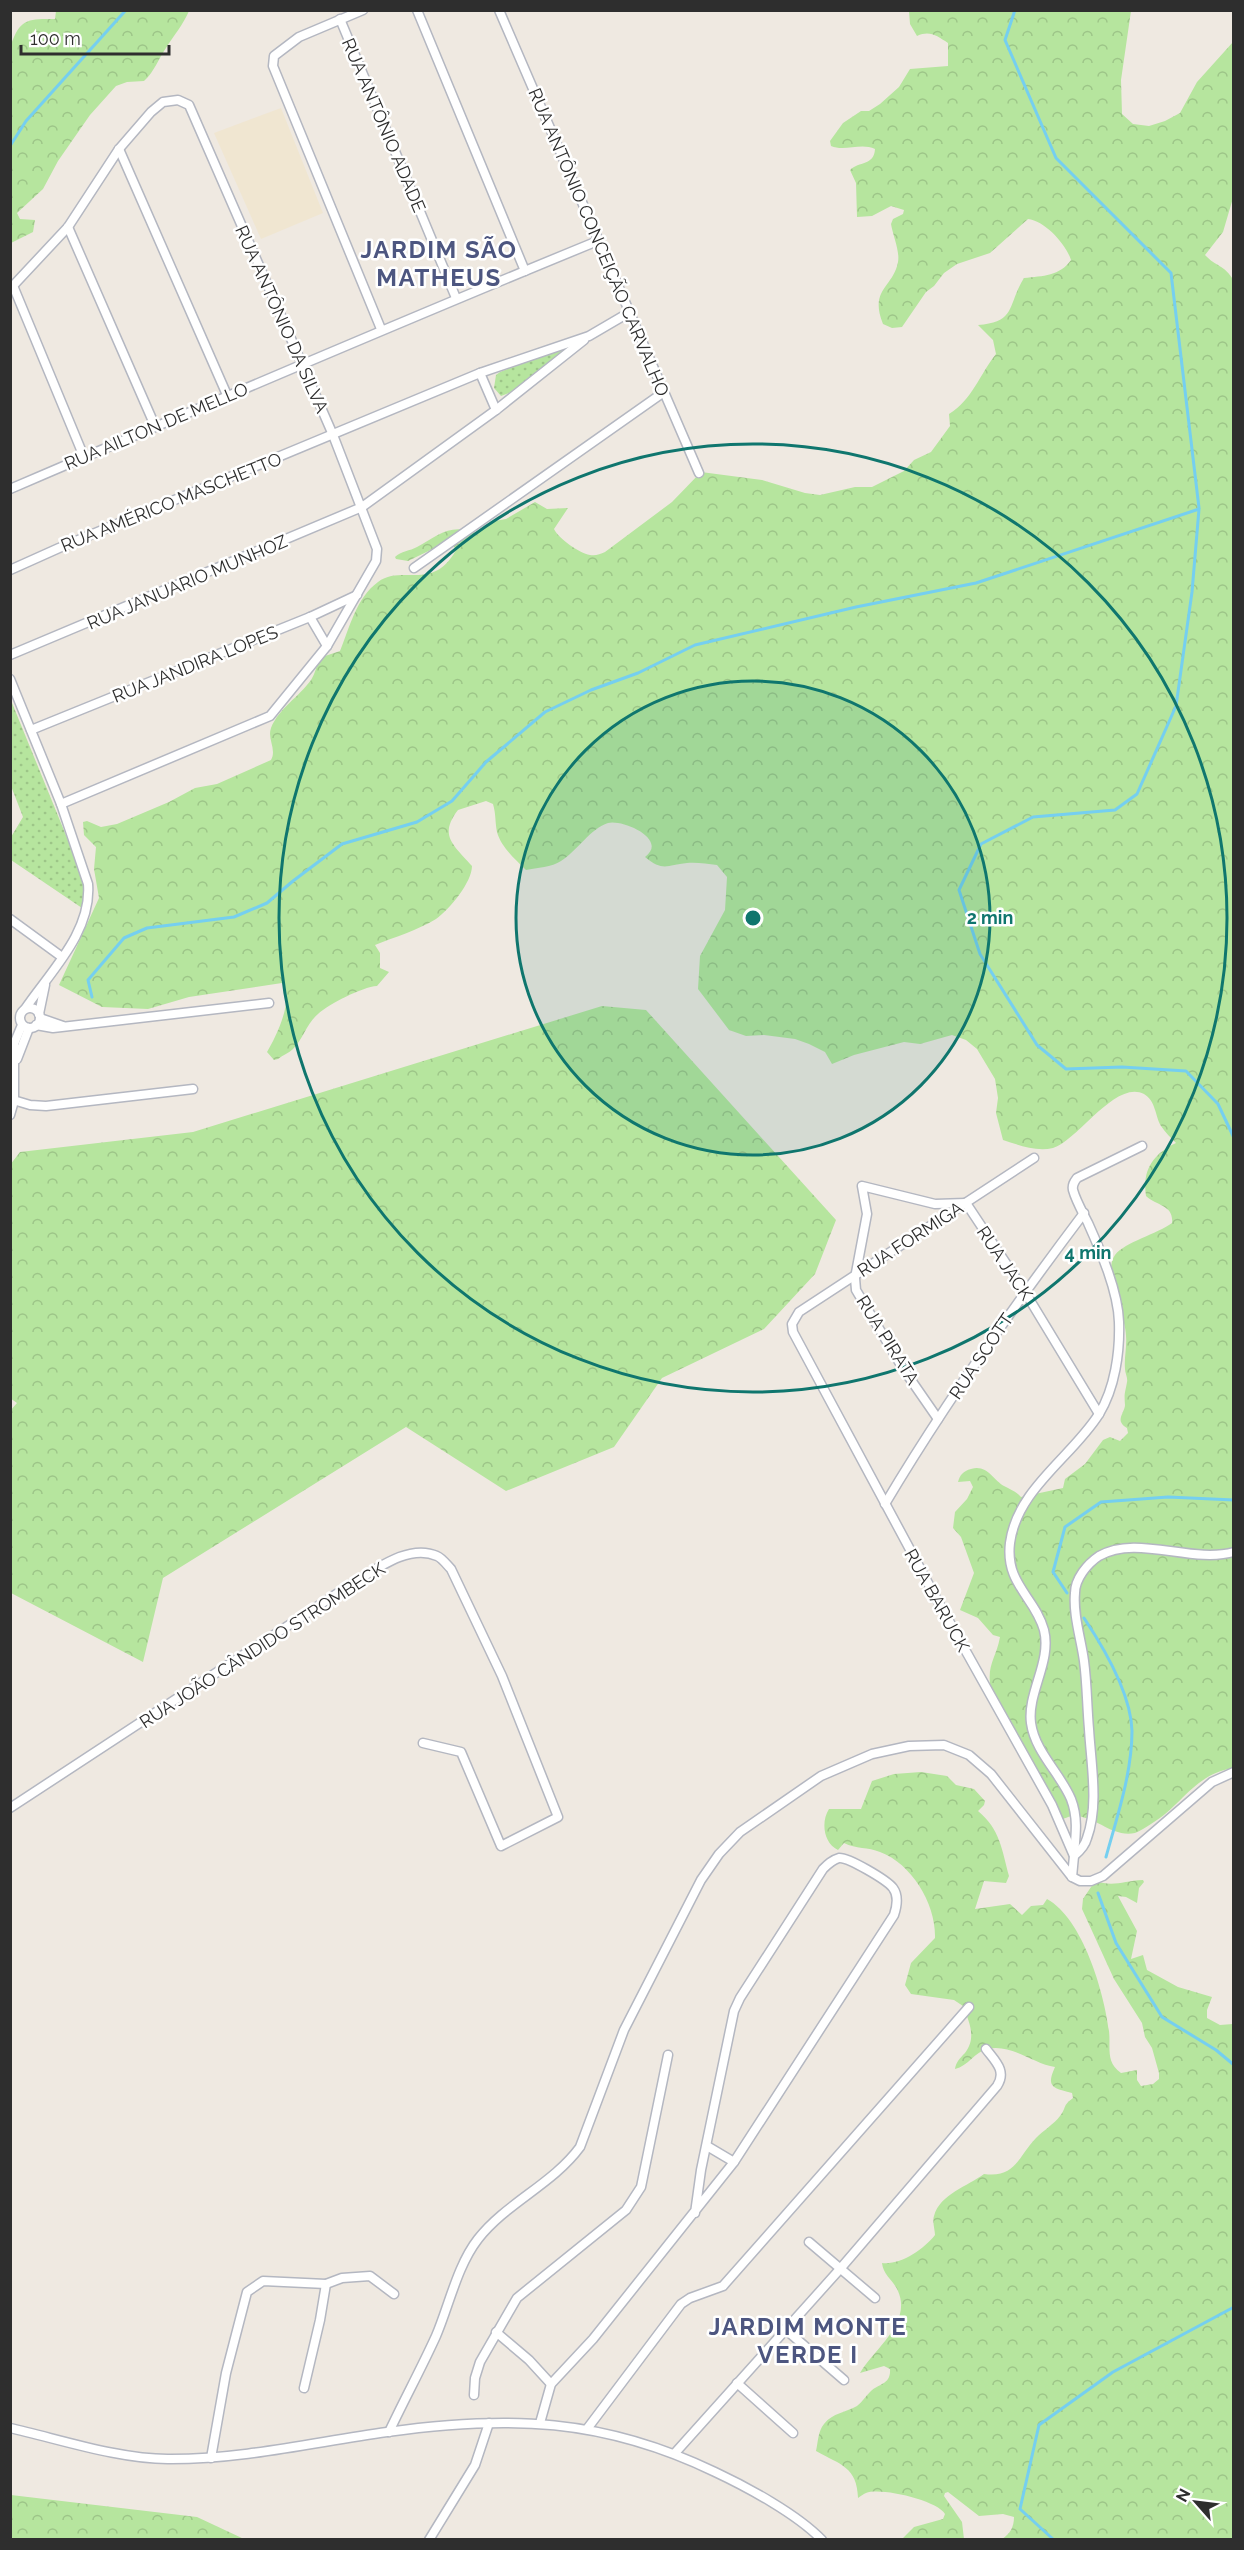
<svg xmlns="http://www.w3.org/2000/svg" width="1244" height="2550" viewBox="0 0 1244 2550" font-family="Raleway,sans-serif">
	<defs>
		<pattern id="forest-crowns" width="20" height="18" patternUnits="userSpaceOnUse" patternTransform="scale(1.5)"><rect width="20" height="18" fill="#b6e59e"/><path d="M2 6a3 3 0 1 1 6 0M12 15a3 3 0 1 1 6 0" fill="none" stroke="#9dc588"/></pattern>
		<pattern id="park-dots" width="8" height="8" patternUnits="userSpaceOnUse" patternTransform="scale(1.5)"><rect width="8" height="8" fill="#b6e59e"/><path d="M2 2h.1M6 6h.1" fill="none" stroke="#9dc588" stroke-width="1.8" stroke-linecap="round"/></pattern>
	</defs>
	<rect width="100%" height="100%" fill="#efe9e1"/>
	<path fill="#f0e6d1" d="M281,108L323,213L261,239L214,133Z"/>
	<g fill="url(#forest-crowns)">
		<path d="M56,11H189C183,25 174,35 166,48C158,59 155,71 144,81L127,82L116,86L90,115L58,161L43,189L17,213L20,219L35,220L33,232L11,243V45C20,18 29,19 55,19Z"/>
		<path d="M909,11H1131L1121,80L1122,114L1133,124L1149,126L1165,121L1180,113L1197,82L1233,42V198L1223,232L1205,255C1216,267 1224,264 1234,281L1233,1768C1193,1775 1183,1805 1151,1824C1146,1827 1140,1831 1135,1833C1112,1838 1095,1815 1073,1816C1069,1816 1064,1819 1060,1820L991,1689C986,1665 996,1659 1000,1637L993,1635L978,1618L960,1610L974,1573L961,1537L953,1528L955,1512L967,1499L973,1487L970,1481L958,1482C960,1475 963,1471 971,1469C987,1464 993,1480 1004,1486C1011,1490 1016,1491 1021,1497L1063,1488L1065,1479L1085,1464L1103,1440L1110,1437L1120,1441L1128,1433L1127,1428C1125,1427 1122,1425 1121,1422C1119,1417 1125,1410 1125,1405C1124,1392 1125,1394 1127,1382C1128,1378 1125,1373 1125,1369C1124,1358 1127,1347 1126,1336C1126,1315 1102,1272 1115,1255C1125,1242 1157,1234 1172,1223C1174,1205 1157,1206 1146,1196C1142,1170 1153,1154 1176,1143C1171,1138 1165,1132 1161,1126C1155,1116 1156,1101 1144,1094C1116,1079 1078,1140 1053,1148C1036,1152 1019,1145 1003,1140L996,1113L998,1098L995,1079L977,1049L966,1040L952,1035L920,1044L904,1042L854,1055L832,1064L825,1052L809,1044L795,1039L764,1035L746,1036L729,1030L698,989L700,956L725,910L727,877L717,865C707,864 697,862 687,863C667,865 663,872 645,857C669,839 622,819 608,823C591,828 577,851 561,861C552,867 537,868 526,870C515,859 501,847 497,832C495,822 496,814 493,804L486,801L458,810C438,836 454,845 472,866C472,882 450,909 436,919C418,930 395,937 375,945L380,953V968L389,972L377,986C362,987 329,1004 318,1014C307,1023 303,1039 293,1049C289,1053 283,1055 278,1059L274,1060L267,1052C276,1037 295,998 282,983L189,997L148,1009L102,1007L59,985L99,898L94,869L96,847L84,835L83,822L87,821L101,827L117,824L169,802L195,788L217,784L271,760C277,749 267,739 271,728C279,708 299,697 311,680C315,674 317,665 319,658L340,651C350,627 356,598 378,582C402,564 433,592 456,550L453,545L447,542L408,561L396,559L395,557C401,551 410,551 417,547C439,535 450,523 476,533L495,521L506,519L535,502L547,509L568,508L554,529C559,539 579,553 590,555C596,556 600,554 605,552L672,502L701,472L762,480L805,493L820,495L855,487H872L904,471L914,460L931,452L950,426L949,414C972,400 980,374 996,354L993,340L978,325C1017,322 1007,305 1024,278C1043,276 1060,276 1071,260C1066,244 1045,221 1028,219L990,253L957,264L944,273L934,286L926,292L902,327L892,328L883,324C869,289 893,288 898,262C900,251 893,236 891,224L893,219L903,214L904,210L891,206L872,216L857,217L856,183L850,170C859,161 874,166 875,149C861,142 845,152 831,146L830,141L843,123L861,111H869L880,104L899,87L910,69L948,66V43C937,36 930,30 917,36L910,24Z"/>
		<path d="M602,1006L646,1010L836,1220L815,1274L764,1329L662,1378L614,1447L506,1491L406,1427L163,1578L143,1662L11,1593L10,1411L17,1403L10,1398V1165L20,1152L193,1132Z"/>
		<path d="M921,1772L947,1776L956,1785L974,1789L985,1801L984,1805L978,1811C1000,1829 1002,1850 1009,1876L1006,1883L984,1881L975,1909L1010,1904L1022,1915L1031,1906L1043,1905L1047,1899C1083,1919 1104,1992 1109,2031C1111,2047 1105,2062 1121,2073L1137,2070V2080L1141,2086L1153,2084L1159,2079V2073L1152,2048L1145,2037L1142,2023L1114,1979L1082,1909L1083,1899L1095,1881C1114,1887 1123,1881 1143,1880L1144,1882L1139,1888L1137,1903L1126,1897L1118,1896L1137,1931L1131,1959L1143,1955L1147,1970L1178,1987L1212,1997L1207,2010V2018L1220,2025L1233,2024V2539H1002C1010,2534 1014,2527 1014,2517L1003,2514L979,2516L948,2492L945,2493L944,2496L962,2522L964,2539H902L914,2527L943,2519L945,2514C937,2500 880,2487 866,2493C863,2494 861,2496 858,2498C857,2467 841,2465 816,2451C818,2442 818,2431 824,2424C832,2413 847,2412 857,2406C862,2402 866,2396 870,2392C879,2383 891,2385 890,2369L884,2366L860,2373C875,2348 912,2323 898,2291C894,2281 883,2275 882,2263C901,2265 923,2250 935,2235C935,2230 932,2221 934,2216C940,2194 968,2186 984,2174C1016,2178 1017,2158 1036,2138C1044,2130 1054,2124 1060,2116C1067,2107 1062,2106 1073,2098L1072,2093C1052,2088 1046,2087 1055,2067C1033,2064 1011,2043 987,2049C975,2052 968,2066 955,2069C956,2062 960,2058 965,2053C977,2037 969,2022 963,2006L954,2000L911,1994L905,1985L911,1963L935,1938C936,1904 912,1864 880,1852C868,1847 856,1849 844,1843L838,1850C823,1843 821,1821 829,1809H861L872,1781L894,1774Z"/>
		<path d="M11,2495L197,2517L244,2539H11Z"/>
	</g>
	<g fill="url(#park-dots)">
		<path d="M568,345L570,348L566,353L509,393L501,396L494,388L496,375L500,372Z"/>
		<path d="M10,698L83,877L85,893L82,908L11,860V837L23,817L11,786Z"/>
	</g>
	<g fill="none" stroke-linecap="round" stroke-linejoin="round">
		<g stroke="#75cff0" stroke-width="3">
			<path d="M1015,10L1005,40L1056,158L1171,273L1199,508"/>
			<path d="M10,146L26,121L126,10"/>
			<path d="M92,997L88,980L124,938L147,928L234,917L267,903L293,881L342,844L417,822L452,801L486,762L545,712L591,690L638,673L695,645L856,607L976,583L1199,509L1192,592L1176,706L1137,794L1115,810L1033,817L981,844L959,890L980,954L1037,1045L1066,1069L1122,1067L1186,1071L1218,1104L1234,1138"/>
			<path d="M1067,1593L1053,1572L1065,1527L1101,1502L1168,1497L1234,1500"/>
			<path d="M1084,1618C1104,1648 1131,1693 1132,1731C1132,1773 1117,1817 1106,1857"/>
			<path d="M1098,1893L1116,1943L1162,2017L1216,2050L1234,2065"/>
			<path d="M1054,2540L1020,2509L1039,2425L1113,2372L1234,2307"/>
		</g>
		<g stroke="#b4b7c1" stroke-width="11">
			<g id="minor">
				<path d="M363,10L299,37L274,56L273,66L381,329"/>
				<path d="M417,10L525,271"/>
				<path d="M499,10L699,473"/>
				<path d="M340,19L456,298"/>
				<path d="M119,149L227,395"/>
				<path d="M68,227L155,426"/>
				<path d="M14,288L84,457"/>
				<path d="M10,289L68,227L119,149L151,112L163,102L178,100L189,105L333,435L377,549L376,561L327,646L270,716L61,804"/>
				<path d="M480,373L496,410"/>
				<path d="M10,489C206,405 402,321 600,240"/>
				<path d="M414,568L664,392"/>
				<path d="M10,570L59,548L480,373L589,336L630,312"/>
				<path d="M310,617L327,646"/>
				<path d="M10,655L362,507L496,410L584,340"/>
				<path d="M10,679L61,804L88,884C92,932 50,972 25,1009"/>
				<path d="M31,730L310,617L357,595"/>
				<path d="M10,919L62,957"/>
				<circle cx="30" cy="1018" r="10"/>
				<path d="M39,1014L45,985"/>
				<path d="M40,1018L63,1026"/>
				<path d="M36,1025L53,1028L269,1003"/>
				<path d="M17,1059L29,1028"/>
				<path d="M10,1099L30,1105L46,1106L193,1089"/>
				<path d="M10,1115L14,1101V1044L22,1025"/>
				<path d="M1034,1158L799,1312L792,1324L793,1332L935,1596L1052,1805L1074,1856L1072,1877"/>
				<path d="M938,1419L902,1367L856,1290L855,1278L867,1214L862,1186L935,1204L966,1203L1025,1292L1099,1414"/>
				<path d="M885,1504C945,1403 1013,1307 1084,1213"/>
				<path d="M10,1808L350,1585C374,1571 408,1543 437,1556C442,1558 447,1565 451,1569L502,1676L558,1817L501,1846L461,1752L423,1743"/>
				<path d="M1074,1853C1076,1834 1078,1817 1071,1799C1060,1773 1035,1752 1031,1723C1027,1693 1052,1661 1044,1630C1035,1597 1005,1584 1010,1543C1017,1489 1072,1457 1099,1414C1115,1388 1120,1352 1119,1322C1118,1291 1101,1252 1088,1223C1083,1213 1076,1201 1073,1190C1072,1185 1074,1182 1077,1178L1142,1146"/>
				<path d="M1074,1856C1080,1851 1085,1846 1087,1838C1099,1805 1091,1764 1089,1729C1087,1707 1087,1683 1084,1661C1081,1639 1073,1615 1075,1593C1075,1579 1087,1564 1099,1556C1137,1534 1191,1564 1234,1552"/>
				<path d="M707,2146L734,2162"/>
				<path d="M809,2242L875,2298"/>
				<path d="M785,2329L844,2380"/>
				<path d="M496,2332L529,2360L551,2384"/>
				<path d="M737,2383L793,2433"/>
				<path d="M304,2388L320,2320L326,2284"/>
				<path d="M474,2395L475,2378L480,2362L517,2298L626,2210L641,2187L668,2055"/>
				<path d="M540,2423L551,2384L593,2339L734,2162L894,1915C897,1906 899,1896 893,1888C887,1880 848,1857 839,1858C832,1860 828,1864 823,1869L740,1998L734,2011L701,2170L695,2213"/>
				<path d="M10,2428C59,2439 121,2460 171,2459C244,2459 315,2442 387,2432C508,2415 603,2418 715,2472C747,2487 797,2514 822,2540"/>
				<path d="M587,2429L681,2304L690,2298L723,2286L969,2007"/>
				<path d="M389,2432C404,2400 421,2369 436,2336C449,2306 457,2266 478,2239C506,2203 553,2184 580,2147L624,2030L701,1880L719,1854L740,1832L821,1776L872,1754L909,1746L944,1745L969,1755L991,1774L1072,1877L1080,1881H1091L1103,1876L1212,1782L1234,1772"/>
				<path d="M675,2453L840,2269L997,2086C1007,2071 995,2061 986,2049"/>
				<path d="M211,2458L226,2373L247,2292L263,2281L326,2284L342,2278L370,2276L394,2294"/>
				<path d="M429,2540L475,2465L489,2423"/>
			</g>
		</g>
		<use href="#minor" stroke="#fff" stroke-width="8"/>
	</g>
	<circle cx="753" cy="918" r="237" fill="#0f766e" fill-opacity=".12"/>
	<g fill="none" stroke="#0f766e" stroke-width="3">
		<circle cx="753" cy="918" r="237"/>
		<circle cx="753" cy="918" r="474"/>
	</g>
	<g text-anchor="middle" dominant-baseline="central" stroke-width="5" stroke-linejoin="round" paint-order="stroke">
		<g font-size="18" fill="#2e2e2e" stroke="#fff">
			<text transform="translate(384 125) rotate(67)">RUA ANTÔNIO ADADE</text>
			<text transform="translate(599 242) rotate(67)">RUA ANTÔNIO CONCEIÇÃO CARVALHO</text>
			<text transform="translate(282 319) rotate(66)">RUA ANTÔNIO DA SILVA</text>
			<text transform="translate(156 426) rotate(-23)">RUA AILTON DE MELLO</text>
			<text transform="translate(171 502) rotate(-22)">RUA AMÉRICO MASCHETTO</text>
			<text transform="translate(187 582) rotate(-23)">RUA JANUARIO MUNHOZ</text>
			<text transform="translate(195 664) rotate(-22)">RUA JANDIRA LOPES</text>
			<text transform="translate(910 1239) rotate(-33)">RUA FORMIGA</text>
			<text transform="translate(1005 1263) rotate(56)">RUA JACK</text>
			<text transform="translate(888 1340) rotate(58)">RUA PIRATA</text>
			<text transform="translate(981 1356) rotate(-56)">RUA SCOTT</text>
			<text transform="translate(937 1600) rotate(61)">RUA BARUCK</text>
			<text transform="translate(262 1645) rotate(-33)">RUA JOÃO CÂNDIDO STROMBECK</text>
		</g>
		<g font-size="24" font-weight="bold" letter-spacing="1.5" fill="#4d5680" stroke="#fff">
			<text x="439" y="249">JARDIM SÃO<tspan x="439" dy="28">MATHEUS</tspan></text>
			<text x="808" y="2326">JARDIM MONTE<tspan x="808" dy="28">VERDE I</tspan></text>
		</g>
	</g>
	<circle cx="753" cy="918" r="9" fill="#0f766e" stroke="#fff" stroke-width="3"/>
	<g font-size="18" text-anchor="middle" font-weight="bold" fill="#0f766e" stroke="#fff" stroke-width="5" stroke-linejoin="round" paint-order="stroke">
		<text x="990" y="924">2 min</text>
		<text x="1088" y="1259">4 min</text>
	</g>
	<rect width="1244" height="2550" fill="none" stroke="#2e2e2e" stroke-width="24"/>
	<g transform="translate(1196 2502) rotate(298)" stroke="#ffffff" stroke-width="4.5" paint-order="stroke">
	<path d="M0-4.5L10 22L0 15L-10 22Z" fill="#2e2e2e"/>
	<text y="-9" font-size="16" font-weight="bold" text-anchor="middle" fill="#2e2e2e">N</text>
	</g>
	<path d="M21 45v9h148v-9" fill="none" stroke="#2e2e2e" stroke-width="3"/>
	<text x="30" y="45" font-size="18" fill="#2e2e2e" stroke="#ffffff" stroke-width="4.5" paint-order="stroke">100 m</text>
</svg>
